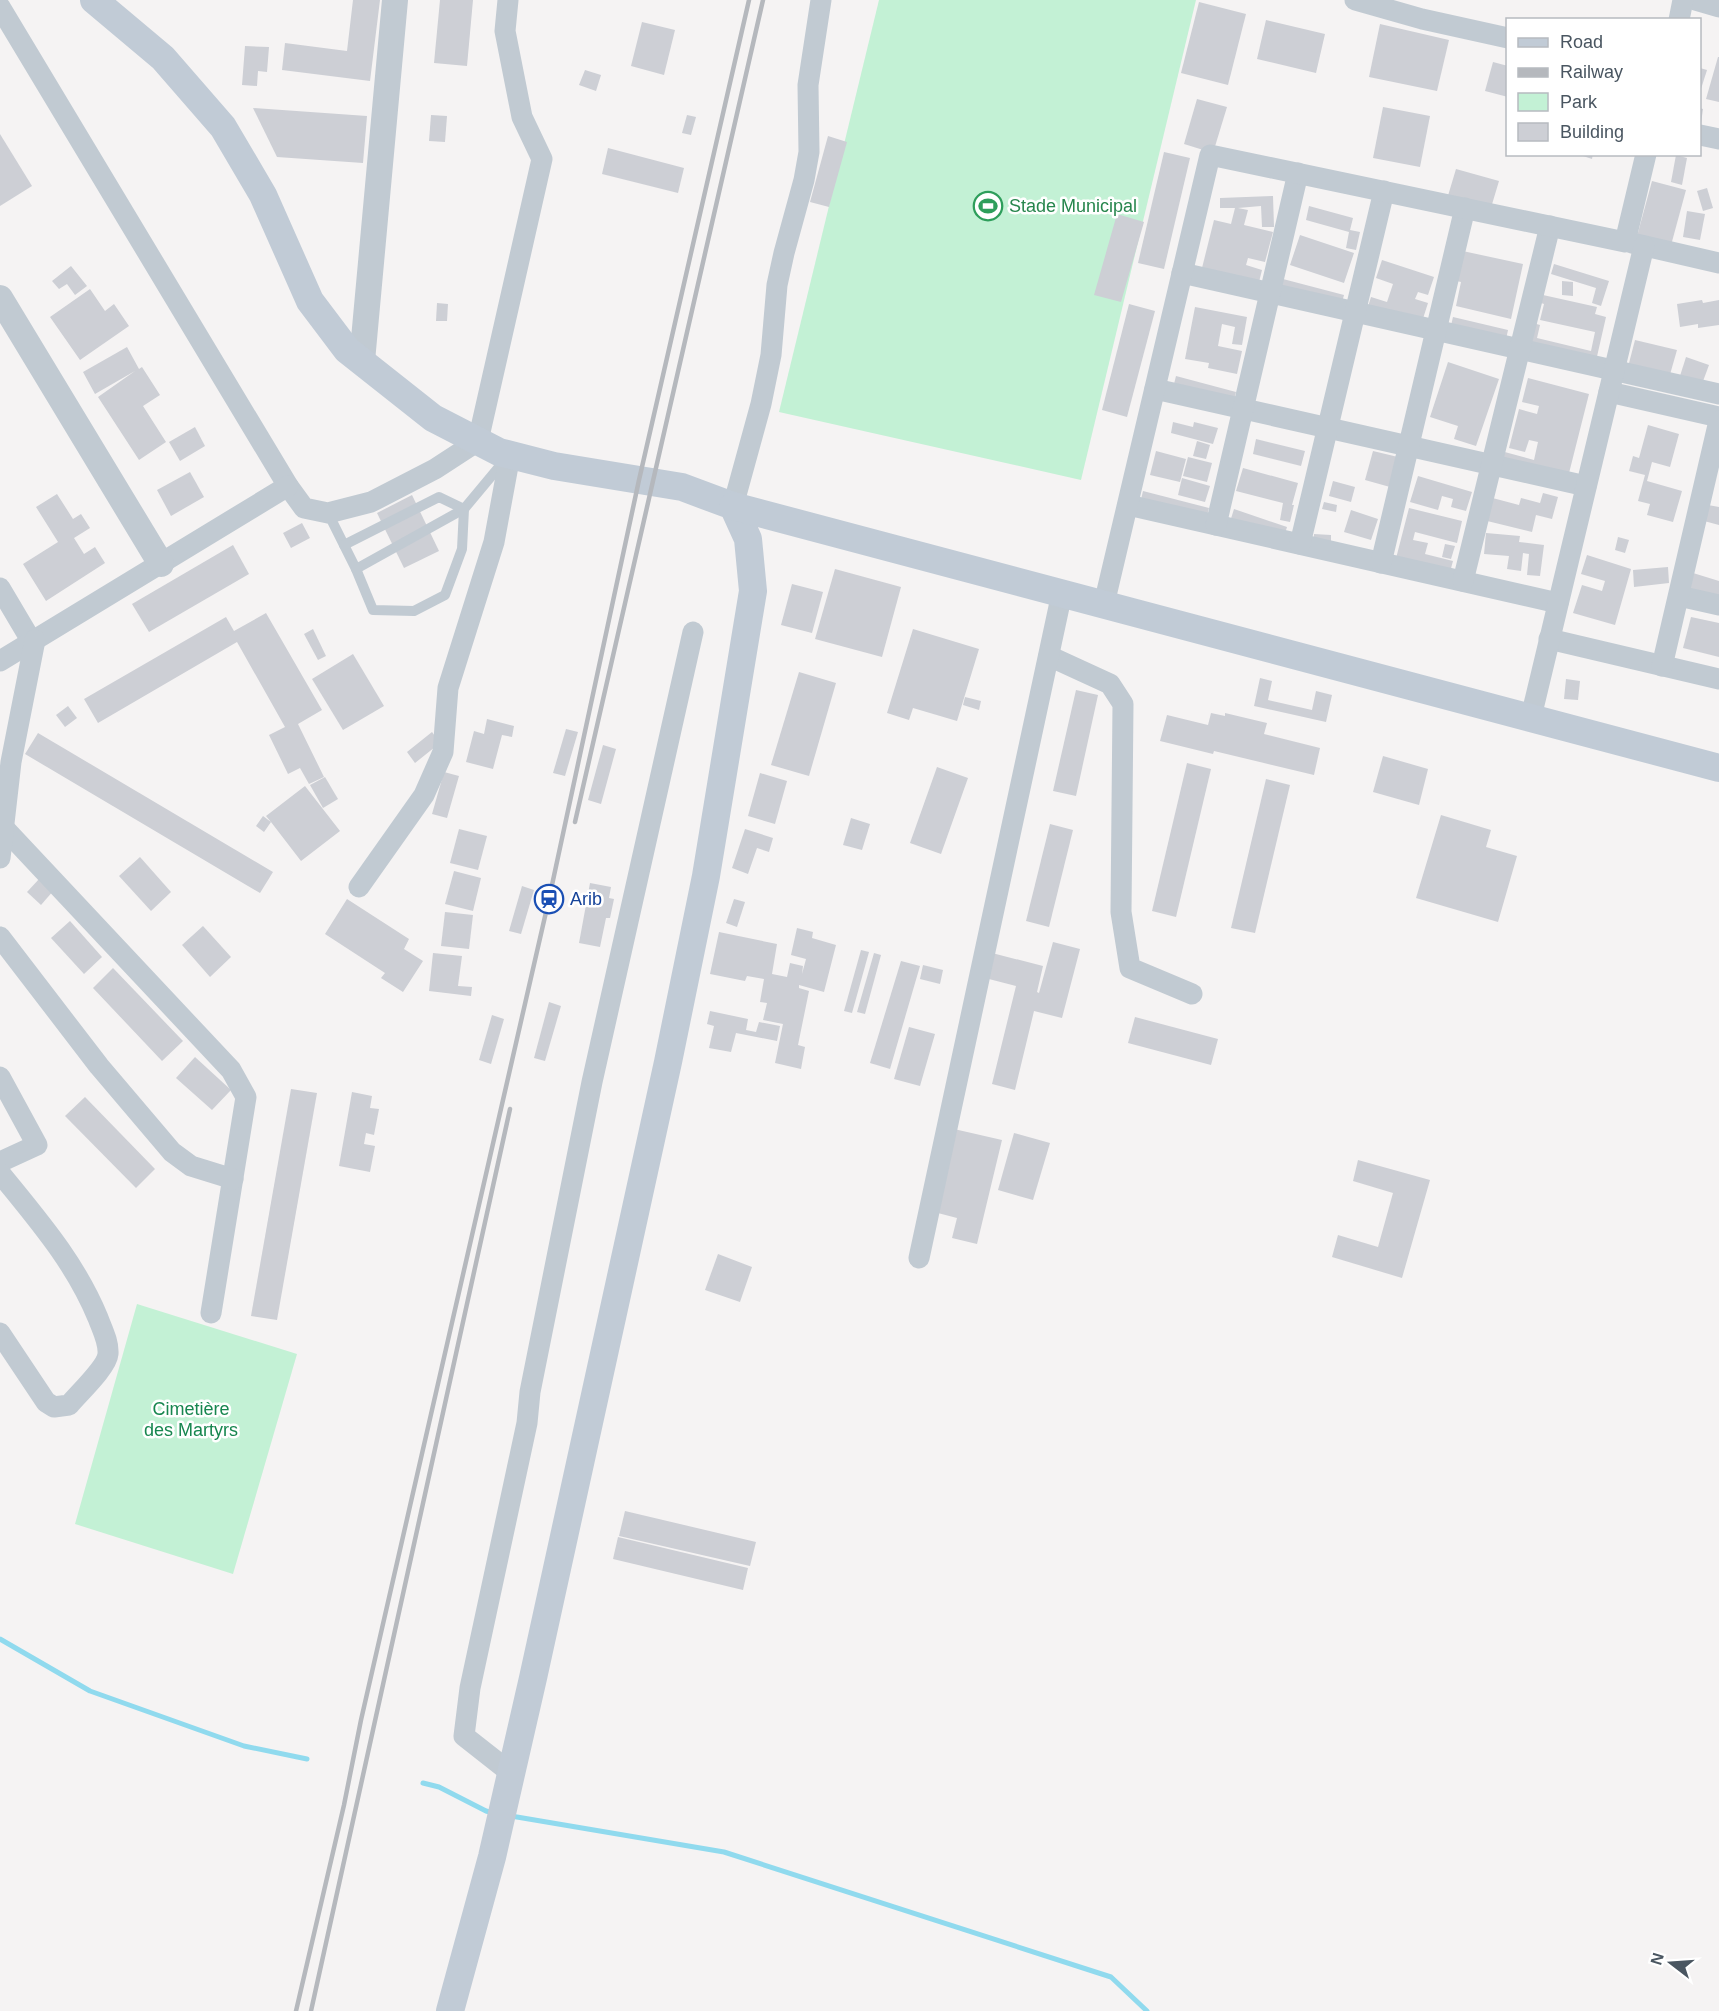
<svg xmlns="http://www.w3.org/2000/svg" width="1719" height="2011" viewBox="0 0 1719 2011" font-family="Arial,sans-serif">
	<rect width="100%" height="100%" fill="#f5f3f3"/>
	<g fill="#c3f1d5">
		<path d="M879,0H1196L1081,480L779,412Z"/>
		<path d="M137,1304L297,1354L233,1574L75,1524Z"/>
	</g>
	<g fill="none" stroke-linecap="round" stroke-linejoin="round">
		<g stroke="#90daee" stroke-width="5">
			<path d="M0,1639L90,1691L244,1746L307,1759"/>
			<path d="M423,1783L439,1787L486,1811L493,1813"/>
			<path d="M511,1816L724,1852L1111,1977L1147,2011"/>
		</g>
	</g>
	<g fill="#cdcfd5">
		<path d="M353,0H380L370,81L282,70L285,43L347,51Z"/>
		<path d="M440,0H473L467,66L434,63Z"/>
		<path d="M1199,2L1246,14L1228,85L1181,73Z"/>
		<path d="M1266,20L1325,34L1316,73L1257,59Z"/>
		<path d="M642,22L675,30L664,75L631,66Z"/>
		<path d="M1380,24L1449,40L1437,91L1369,77Z"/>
		<path d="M245,46L269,47L267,72L258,71L257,86L242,85Z"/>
		<path d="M1718,57H1719V102L1706,99Z"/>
		<path d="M1493,62L1508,66V97L1485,91Z"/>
		<path d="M1700,68L1707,70L1700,92Z"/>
		<path d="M585,70L601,75L596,91L579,85Z"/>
		<path d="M1197,99L1227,107L1213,153L1184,144Z"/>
		<path d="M1383,107L1430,116L1420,167L1373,158Z"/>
		<path d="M253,108L367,116L363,163L277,157Z"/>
		<path d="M1700,108L1703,109L1701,123H1700Z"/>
		<path d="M431,115L447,116L445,142L429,141Z"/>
		<path d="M687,115L696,117L691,135L682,133Z"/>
		<path d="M0,134L32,186L0,206Z"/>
		<path d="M828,136L847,142L829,207L810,202Z"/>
		<path d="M608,148L684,168L678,193L602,174Z"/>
		<path d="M1164,152L1190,158L1164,269L1138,263Z"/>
		<path d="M1577,154H1593L1592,159Z"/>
		<path d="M1676,155L1687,158L1682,185L1671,182Z"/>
		<path d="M1456,169L1499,181L1490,211L1447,199Z"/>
		<path d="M1652,181L1686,190L1670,249L1636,240Z"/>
		<path d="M1707,188L1713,208L1703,211L1697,191Z"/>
		<path d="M1273,196L1274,227H1262L1261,206L1238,208L1248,210L1244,225L1273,232L1265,262L1248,258L1246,265L1262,270L1257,290L1198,284L1214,220L1231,224L1235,208H1220V198Z"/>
		<path d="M1309,206L1353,218L1350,230L1360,232L1356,250L1346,248L1349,232L1306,220Z"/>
		<path d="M1687,211L1705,214L1700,240L1683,237Z"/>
		<path d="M1117,214L1144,222L1121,302L1094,295Z"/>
		<path d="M1300,235L1354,253L1344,283L1290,265Z"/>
		<path d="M1458,250L1523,264L1511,319L1456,306L1461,282L1452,280Z"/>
		<path d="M1382,260L1434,277L1428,295L1418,292L1415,299L1428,303L1419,331L1366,313L1371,297L1387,302L1393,284L1376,278Z"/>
		<path d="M1554,264L1609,281L1601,306L1592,303L1596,288L1551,274Z"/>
		<path d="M71,266L87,286L75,295L67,284L59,289L52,281Z"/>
		<path d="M1283,279L1344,295L1338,317L1277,301Z"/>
		<path d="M1562,281L1573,282V296L1562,295Z"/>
		<path d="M90,289L105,311L114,304L129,326L80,360L50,317Z"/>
		<path d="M1543,295L1597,307L1595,314L1606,317L1593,374L1525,358L1533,323L1540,325L1537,338L1591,351L1595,332L1540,320L1544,304L1541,303Z"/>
		<path d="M1702,300L1703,303L1719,300V325L1698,328V324L1680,327L1677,304Z"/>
		<path d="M437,303L448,304L447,321H436Z"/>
		<path d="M1129,304L1155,311L1127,417L1102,410Z"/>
		<path d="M1195,307L1247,317L1242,345L1232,344L1235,327L1222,324L1218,346L1242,351L1237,374L1208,368L1209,363L1185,359Z"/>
		<path d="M1453,317L1508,330L1503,353L1449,334Z"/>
		<path d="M1635,340L1677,350L1669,378L1628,367Z"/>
		<path d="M127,347L139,369L142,367L160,395L143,406L166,442L139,460L98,397L135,371L95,394L83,372Z"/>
		<path d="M1686,357L1709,365L1702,384L1680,376Z"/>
		<path d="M1448,362L1499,379L1476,446L1454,439L1458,426L1430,417Z"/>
		<path d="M1176,376L1236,392L1231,411L1171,396Z"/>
		<path d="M1528,378L1589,394L1565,489L1496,471L1501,451L1534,460L1538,442L1529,440L1525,452L1509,448L1519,409L1537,414L1539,406L1522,402Z"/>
		<path d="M1173,422L1193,427L1194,422L1218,428L1213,444L1171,433Z"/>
		<path d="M1648,425L1679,434L1670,467L1652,462L1647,481L1682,491L1673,522L1647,515L1650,504L1638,501L1645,475L1629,471L1633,456L1639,458Z"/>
		<path d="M195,427L205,446L180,461L169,442Z"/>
		<path d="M1256,439L1305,451L1301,466L1253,454Z"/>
		<path d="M1197,441L1210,445L1206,459L1193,456Z"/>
		<path d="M1156,451L1186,459L1180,482L1150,475Z"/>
		<path d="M1373,451L1398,457L1390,487L1365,480Z"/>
		<path d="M1188,457L1212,463L1207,482L1183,476Z"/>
		<path d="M1243,468L1298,483L1292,505H1294L1290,522L1280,520L1283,503L1236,491Z"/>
		<path d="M190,472L204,497L171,516L157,490Z"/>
		<path d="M1418,476L1472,492L1466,511L1451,507L1453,499L1442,496L1438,510L1410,502Z"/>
		<path d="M1182,478L1210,486L1205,502L1178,495Z"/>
		<path d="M1333,481L1355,487L1351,502L1329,496Z"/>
		<path d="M1143,491L1209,508L1205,523L1138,512Z"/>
		<path d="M1543,493L1558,497L1552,519L1536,515L1532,532L1479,519L1485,496L1519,505L1521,498L1540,503Z"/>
		<path d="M57,494L73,519L81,514L90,528L74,538L84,554L95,547L105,563L46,601L23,564L58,542L36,507Z"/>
		<path d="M412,495L439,551L404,568L377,513Z"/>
		<path d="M1324,502L1337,505L1336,512L1322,509Z"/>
		<path d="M1708,505L1719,507V525L1704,521Z"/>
		<path d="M1409,508L1462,521L1457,543L1415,532L1413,540L1428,543L1425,554L1453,561L1447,583L1393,570Z"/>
		<path d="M1234,509L1287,527L1282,543L1229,525Z"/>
		<path d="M1351,510L1378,519L1371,540L1344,532Z"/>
		<path d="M302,523L310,538L291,548L283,533Z"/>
		<path d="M1486,533L1520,536L1519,542L1544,545L1540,576L1527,575L1529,554L1523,553L1521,571L1507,569L1509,556L1484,554Z"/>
		<path d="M1314,534L1331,535V549L1313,548Z"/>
		<path d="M1618,537L1629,540L1625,553L1615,550Z"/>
		<path d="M1445,544L1455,546L1451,559L1442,557Z"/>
		<path d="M233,545L249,574L149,632L132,604Z"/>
		<path d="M1587,555L1631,569L1615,625L1573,613L1582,585L1602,591L1605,581L1581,574Z"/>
		<path d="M1668,567L1669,583L1634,587L1633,570Z"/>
		<path d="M835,569L901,587L882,657L815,639Z"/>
		<path d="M1693,573L1719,581V607L1686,597Z"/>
		<path d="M792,584L823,592L812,633L781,625Z"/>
		<path d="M266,613L322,710L298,724L324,777L309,784L300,768L288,774L269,735L285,727L237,642L98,723L84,699L226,617L234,631Z"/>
		<path d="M1691,617L1719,623V657L1683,648Z"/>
		<path d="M313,629L326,656L318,660L304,634Z"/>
		<path d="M913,629L979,649L957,721L913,708L909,720L887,713Z"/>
		<path d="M353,654L384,706L343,730L312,679Z"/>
		<path d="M799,672L836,683L809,776L771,765Z"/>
		<path d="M1260,678L1272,681L1268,700L1312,710L1316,691L1332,695L1326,722L1254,706Z"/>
		<path d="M1566,679L1580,681L1578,700L1564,699Z"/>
		<path d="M1076,690L1098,695L1076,796L1053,791Z"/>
		<path d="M965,697L981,701L979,710L963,705Z"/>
		<path d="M68,706L77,718L65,727L56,715Z"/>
		<path d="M1211,713L1225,716V713L1267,723L1264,734L1320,748L1314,775L1214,751L1213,754L1160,741L1167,715L1208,725Z"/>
		<path d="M487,719L514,726L512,737L502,735L493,769L466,762L474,731L484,734Z"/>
		<path d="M566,729L578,732L565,776L553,773Z"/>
		<path d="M432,732L440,743L415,763L407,752Z"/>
		<path d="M38,733L273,872L260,893L25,754Z"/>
		<path d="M603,745L616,749L601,804L588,800Z"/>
		<path d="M1383,756L1428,769L1419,805L1373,792Z"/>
		<path d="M1187,763L1211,769L1176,917L1152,911Z"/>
		<path d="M937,767L968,778L941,854L910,843Z"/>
		<path d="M444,772L459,776L447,818L432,814Z"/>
		<path d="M760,773L787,781L775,824L748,816Z"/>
		<path d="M325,777L338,799L323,808L310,785Z"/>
		<path d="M1266,779L1290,785L1255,933L1231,928Z"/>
		<path d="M305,786L340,831L301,861L271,822L264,832L256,826L263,816L271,822L266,816Z"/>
		<path d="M1441,815L1491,830L1486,847L1517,856L1498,922L1416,898Z"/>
		<path d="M851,818L870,824L862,850L843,845Z"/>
		<path d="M1050,824L1073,830L1049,927L1026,921Z"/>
		<path d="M459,829L487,836L478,870L450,863Z"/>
		<path d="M745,829L773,838L769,852L757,848L748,874L732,868Z"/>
		<path d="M140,857L171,892L151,911L119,876Z"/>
		<path d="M454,871L481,878L473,911L445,904Z"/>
		<path d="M40,878L54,890L41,905L27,892Z"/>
		<path d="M590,883L611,887L609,898L614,899L610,918H606L600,947L579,943Z"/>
		<path d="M522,886L534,890L521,934L509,931Z"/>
		<path d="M347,899L409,939L404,949L423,961L403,992L381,978L385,973L325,934Z"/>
		<path d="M734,899L745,902L737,927L726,923Z"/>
		<path d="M445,912L473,915L469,949L441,946Z"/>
		<path d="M70,921L102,957L84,974L51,938Z"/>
		<path d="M203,926L231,957L210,977L182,945Z"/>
		<path d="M797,928L813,932L812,938L836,945L824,992L799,985V988L809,991L798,1045L805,1047L801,1069L775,1063L783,1024L763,1020L767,1003L760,1002L764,979L747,976L745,981L710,974L719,932L777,944L772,974L787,977L790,963L803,966L802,974L806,959L791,955Z"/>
		<path d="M1053,942L1080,949L1062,1018L1034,1011L1015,1090L992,1084L1016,986L985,978L992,953L1043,966L1037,992L1039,993Z"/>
		<path d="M861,950L869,952L852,1013L844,1011Z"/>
		<path d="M433,953L462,956L458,986L472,987L471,996L429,991Z"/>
		<path d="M874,953L881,955L865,1014L857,1012Z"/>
		<path d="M901,961L920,966L890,1069L870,1063Z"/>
		<path d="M923,965L943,970L940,984L920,979Z"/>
		<path d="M113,968L183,1041L162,1061L93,988Z"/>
		<path d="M549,1002L561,1006L545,1061L534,1058Z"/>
		<path d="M710,1011L748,1019L746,1030L756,1032L759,1022L780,1026L777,1041L736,1033L731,1052L709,1048L714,1026L707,1024Z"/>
		<path d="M492,1015L504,1019L491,1064L479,1060Z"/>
		<path d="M1135,1017L1218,1039L1211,1065L1128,1043Z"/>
		<path d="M909,1027L935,1034L920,1086L894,1079Z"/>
		<path d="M195,1057L231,1090L212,1110L176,1078Z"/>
		<path d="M291,1089L317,1093L277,1320L251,1316Z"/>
		<path d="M352,1092L372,1096L370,1108L379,1109L374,1135L366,1133L364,1144L375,1146L370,1172L339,1166Z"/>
		<path d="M85,1097L155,1169L136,1188L65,1116Z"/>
		<path d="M954,1129L1002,1140L977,1244L952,1238L957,1218L934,1212Z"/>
		<path d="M1014,1133L1050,1143L1033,1200L998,1190Z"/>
		<path d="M1358,1160L1430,1180L1402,1278L1332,1257L1338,1235L1378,1247L1393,1193L1353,1181Z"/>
		<path d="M718,1254L752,1267L740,1302L705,1290Z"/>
		<path d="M625,1511L756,1542L750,1566L619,1536Z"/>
		<path d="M618,1537L748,1568L743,1590L613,1559Z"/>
	</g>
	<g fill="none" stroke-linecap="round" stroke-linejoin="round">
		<g stroke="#c1cad2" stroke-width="10">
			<path d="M328,513L356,569L464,509L504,461"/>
			<path d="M344,545L439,497L464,509L462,549L445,595L414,611L373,610L356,569"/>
		</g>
		<g stroke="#c1cad2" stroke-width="21">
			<path d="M1355,0L1422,19L1508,38"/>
			<path d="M1695,0L1719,7"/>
			<path d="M0,7L288,486L304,508L328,513L371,502L435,469L478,441L542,159L522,117L505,31L508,0"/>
			<path d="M1679,20L1683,0"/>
			<path d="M1700,135L1719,139"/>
			<path d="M1632,243L1719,263"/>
			<path d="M1182,273L1719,394"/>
			<path d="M1155,389L1586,486"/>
			<path d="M1609,392L1719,417"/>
			<path d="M1128,505L1558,603"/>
			<path d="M733,506L761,404L771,355L777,285L784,253L804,180L809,152L808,85L821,0"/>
			<path d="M1216,525L1298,173"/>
			<path d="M1300,544L1384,191"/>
			<path d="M1381,563L1465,208"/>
			<path d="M1463,581L1550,226"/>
			<path d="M0,588L32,642"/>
			<path d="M1679,596L1719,605"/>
			<path d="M1104,604L1210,155L1625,242L1646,154"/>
			<path d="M1549,639L1719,679"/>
			<path d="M1049,656L1110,684L1123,704L1121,912L1130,968L1192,994"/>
			<path d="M0,661L288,486"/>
			<path d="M1662,666L1719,421"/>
			<path d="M1531,717L1644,246"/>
			<path d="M3,827L231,1070L246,1097L211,1313"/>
			<path d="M0,858L11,762L35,640"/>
			<path d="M359,887L424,795L443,752L448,688L494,542L510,455"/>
			<path d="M0,937L99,1066L172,1152L191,1166L233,1179"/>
			<path d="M0,1077L37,1145L0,1162"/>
			<path d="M0,1173C38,1220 75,1262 98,1318C102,1329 109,1342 108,1354C107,1367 79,1393 69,1405L54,1407L46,1402L0,1333"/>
			<path d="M919,1258L1062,593"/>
			<path d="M511,1773L464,1736L470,1688L527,1423L530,1392L592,1082L693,632"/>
		</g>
		<g stroke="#c1cad2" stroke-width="26">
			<path d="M0,298L161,564"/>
			<path d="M362,361L395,0"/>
		</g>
		<g stroke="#c1cbd6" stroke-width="28">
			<path d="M94,0L163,58L223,127L263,195L310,301L347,350L433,418L499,452L554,466L682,487L733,506L748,539L753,591L706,876L668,1062L533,1678L492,1857L450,2011"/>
			<path d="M733,506L1719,768"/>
		</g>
		<g stroke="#b5b8bd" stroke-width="4.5">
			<path d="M575,822L763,0"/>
			<path d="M296,2011L344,1805L361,1720L549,899L639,480L749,0"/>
			<path d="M311,2011L510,1109"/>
		</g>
	</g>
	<defs>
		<g id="stadium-ring" transform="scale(1.5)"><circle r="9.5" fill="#fff" stroke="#2e9e5b" stroke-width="1.5"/><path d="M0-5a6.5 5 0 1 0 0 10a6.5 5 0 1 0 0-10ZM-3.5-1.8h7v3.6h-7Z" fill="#2e9e5b"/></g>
		<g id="station-ring" transform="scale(1.5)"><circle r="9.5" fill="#fff" stroke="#1a4fb4" stroke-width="1.5"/><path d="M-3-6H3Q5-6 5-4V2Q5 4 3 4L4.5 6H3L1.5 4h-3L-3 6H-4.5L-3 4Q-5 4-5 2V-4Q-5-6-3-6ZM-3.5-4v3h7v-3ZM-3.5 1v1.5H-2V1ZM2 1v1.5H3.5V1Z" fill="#1a4fb4"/></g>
	</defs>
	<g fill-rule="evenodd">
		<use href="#stadium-ring" x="988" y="206"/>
		<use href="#station-ring" x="549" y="899"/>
	</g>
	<g text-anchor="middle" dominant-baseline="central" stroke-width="5" stroke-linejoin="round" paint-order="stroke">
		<g font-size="18" fill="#27864d" stroke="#fff" text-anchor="start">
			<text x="1009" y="206">Stade Municipal</text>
		</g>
		<g font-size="18" fill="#164399" stroke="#fff" text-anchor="start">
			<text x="570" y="899">Arib</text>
		</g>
		<g font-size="18" fill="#17864f" stroke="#fff">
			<text x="191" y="1409">Cimetière<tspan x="191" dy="21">des Martyrs</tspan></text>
		</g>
	</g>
	<rect x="1506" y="18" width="195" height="138" fill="#ffffff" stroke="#b7bbc0" stroke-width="1.5"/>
	<rect x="1518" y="38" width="30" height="9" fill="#c1cbd6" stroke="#b7bbc0" stroke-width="1.5"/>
	<text x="1560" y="48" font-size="18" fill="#4a5661">Road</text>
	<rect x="1518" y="68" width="30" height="9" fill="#b5b8bd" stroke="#b7bbc0" stroke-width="1.5"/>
	<text x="1560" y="78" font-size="18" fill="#4a5661">Railway</text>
	<rect x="1518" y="93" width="30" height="18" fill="#c3f1d5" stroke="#b7bbc0" stroke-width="1.5"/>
	<text x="1560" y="108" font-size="18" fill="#4a5661">Park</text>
	<rect x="1518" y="123" width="30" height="18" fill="#cdcfd5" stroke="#b7bbc0" stroke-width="1.5"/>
	<text x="1560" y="138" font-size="18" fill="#4a5661">Building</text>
	<g transform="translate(1671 1963) rotate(287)" stroke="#ffffff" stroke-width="4.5" paint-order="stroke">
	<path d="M0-4.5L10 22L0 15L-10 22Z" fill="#4a5661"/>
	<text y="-9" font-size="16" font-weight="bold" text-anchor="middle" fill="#4a5661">N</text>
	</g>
</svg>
